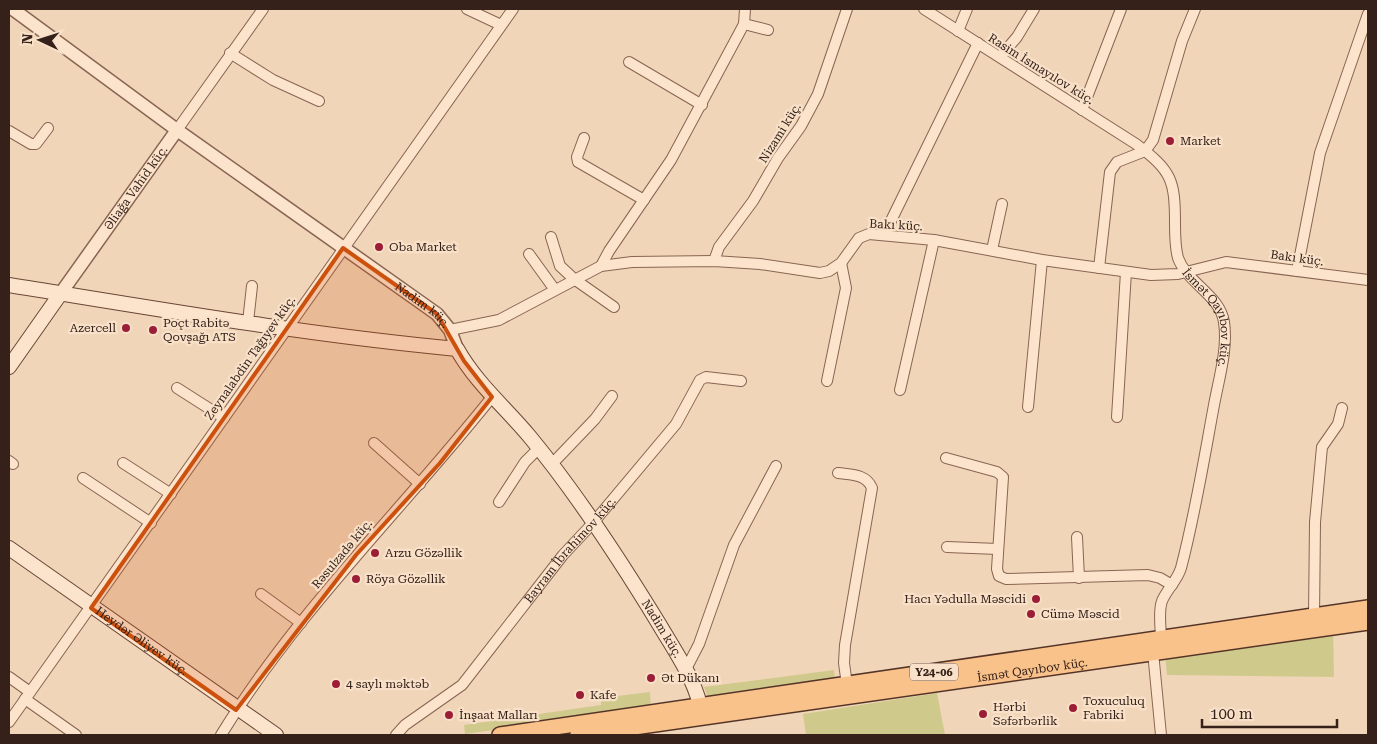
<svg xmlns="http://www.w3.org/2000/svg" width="1377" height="744" viewBox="0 0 1377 744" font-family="'Roboto Serif',serif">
	<rect width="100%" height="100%" fill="#f1d5b8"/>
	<g fill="#cfca8c">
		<path d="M1333,631L1334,677L1167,675L1165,654Z"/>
		<path d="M834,670L835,680L708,698L704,687Z"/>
		<path d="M650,692L651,708L465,734L464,725L601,705V698Z"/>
		<path d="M937,693L945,735H806L803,714Z"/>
	</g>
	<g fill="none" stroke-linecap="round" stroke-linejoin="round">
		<g stroke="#886552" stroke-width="12">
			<g id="minor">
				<path d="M467,9L501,25"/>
				<path id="s1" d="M924,9L1136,144C1172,171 1175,180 1175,224C1175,235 1175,247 1178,258C1187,283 1220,295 1224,322C1228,349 1219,378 1214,405C1204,459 1195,515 1181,568C1177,581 1167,589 1162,601C1158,612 1161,628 1161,639"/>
				<path d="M744,24L768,30"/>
				<path d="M958,31L967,9"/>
				<path d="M230,53L273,80L319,101"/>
				<path d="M1000,57L1017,37L1034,9"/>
				<path d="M629,62L702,105"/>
				<path d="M1082,110L1121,9"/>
				<path d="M177,130L263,9"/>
				<path d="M9,131L31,144H36L48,128"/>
				<path d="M584,138L577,157L578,162L644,200"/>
				<path d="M884,235L978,43"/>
				<path d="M551,237L560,266L574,279L614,307"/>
				<path d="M992,250L1002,204"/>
				<path d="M529,254L555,290"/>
				<path d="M714,261L719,247L753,201L778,158L801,126L818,94L847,9"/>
				<path d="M601,266L609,251L671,160L744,24L745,9"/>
				<path d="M1099,268L1110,172L1117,162L1145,151L1153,140L1182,41L1195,9"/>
				<path d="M1297,271L1320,153L1368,14"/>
				<path d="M248,322L252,286"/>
				<path d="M450,330L499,320L601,266L632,262L714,261L760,264L820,273L829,271L841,263L859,238L869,234L934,240L1042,260L1151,275L1178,274L1226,262L1368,280"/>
				<path d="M827,381L846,288L841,263"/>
				<path d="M177,388L224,418"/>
				<path d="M900,390L934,240"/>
				<path d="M1028,407L1042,260"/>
				<path d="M1117,417L1126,272"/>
				<path d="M374,443L420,484"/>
				<path d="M946,458L997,472L1003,477L997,569L999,576L1006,579L1148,575L1160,578L1172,585"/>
				<path d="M9,461L13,464"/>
				<path d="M123,463L171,494"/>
				<path d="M551,465L595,419L612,396"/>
				<path d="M838,473C852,475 866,474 872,488L845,645L844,663L847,685"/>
				<path d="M83,478L151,523"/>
				<path d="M499,502L525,462L539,448"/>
				<path d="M1077,537L1079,578"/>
				<path d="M947,547L998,549"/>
				<path d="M261,594L301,623"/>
				<path d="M1314,617L1315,522L1322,447L1338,424L1342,408"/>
				<path d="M1153,652L1161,735"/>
				<path d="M685,671L699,644L734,545L776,466"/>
				<path d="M9,677L30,692"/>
				<path d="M25,699L76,735"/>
				<path d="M9,722L513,9"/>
				<path d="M221,735C297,611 402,510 492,397"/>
				<path id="s2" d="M396,735L405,725L462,685L563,555L593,523L676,424L700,380L706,377L741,381"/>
			</g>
		</g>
		<g stroke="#886552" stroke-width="15">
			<g id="tertiary">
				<path id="s3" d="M14,10L177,130L437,314L450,330L457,349"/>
				<path id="s4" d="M61,293L177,130"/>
			</g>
		</g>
		<g stroke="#694636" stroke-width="16">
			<g id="secondary">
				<path id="s5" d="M9,285C158,309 307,335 457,349C476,383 505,407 530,437C578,495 620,560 659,624C676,653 698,683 702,716"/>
				<path d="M9,367L61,293"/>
				<path id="s6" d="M9,548L276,735"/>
			</g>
		</g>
		<g stroke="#553428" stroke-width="18">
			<g id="primary">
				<path d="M500,735L1368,608"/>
				<path id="s7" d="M578,735L1368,622"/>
			</g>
		</g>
		<use href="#minor" stroke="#fce4cc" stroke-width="10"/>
		<use href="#tertiary" stroke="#fce4cc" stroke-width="12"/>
		<use href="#secondary" stroke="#fce4cc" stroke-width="14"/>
		<use href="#primary" stroke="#fac28b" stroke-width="15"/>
	</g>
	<path fill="#cd510e" fill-opacity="0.2" stroke="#cd510e" stroke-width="4" stroke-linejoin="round" d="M343,248L437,314L464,361L492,397L440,463L356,555L236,710L91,608Z"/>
	<g fill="#9c1e36" stroke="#f8e1c8" stroke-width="2">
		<circle cx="1170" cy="141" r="5"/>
		<circle cx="379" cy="247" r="5"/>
		<circle cx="126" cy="328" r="5"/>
		<circle cx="153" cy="330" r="5"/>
		<circle cx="375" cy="553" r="5"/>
		<circle cx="356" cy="579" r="5"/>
		<circle cx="1036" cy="599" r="5"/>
		<circle cx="1031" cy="614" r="5"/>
		<circle cx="651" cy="678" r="5"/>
		<circle cx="336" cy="684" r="5"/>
		<circle cx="580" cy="695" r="5"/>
		<circle cx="1073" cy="708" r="5"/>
		<circle cx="983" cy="714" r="5"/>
		<circle cx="449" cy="715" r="5"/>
	</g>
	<g text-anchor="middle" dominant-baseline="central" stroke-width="4.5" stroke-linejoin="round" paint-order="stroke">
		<rect fill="#f8e1c8" stroke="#705b4e" stroke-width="1" x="910" y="663.5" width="48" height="17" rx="4"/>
		<g font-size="11" font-weight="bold" fill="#352119">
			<text x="934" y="672">Y24-06</text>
		</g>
		<g font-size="12" fill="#352119" stroke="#f8e1c8">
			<text transform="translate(1041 69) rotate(32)">Rasim İsmayılov küç.</text>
			<text transform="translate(780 133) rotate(-58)">Nizami küç.</text>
			<text stroke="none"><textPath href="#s4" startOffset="129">Əliağa Vahid küç.</textPath></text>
			<text transform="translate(896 225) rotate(3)">Bakı küç.</text>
			<text transform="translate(1297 258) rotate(8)">Bakı küç.</text>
			<text stroke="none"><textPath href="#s3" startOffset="504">Nadim küç.</textPath></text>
			<text stroke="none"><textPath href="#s1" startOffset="450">İsmət Qayıbov küç.</textPath></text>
			<text transform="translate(250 358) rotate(-55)">Zeynalabdin Tağıyev küç.</text>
			<text stroke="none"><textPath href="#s2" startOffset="256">Bayram İbrahimov küç.</textPath></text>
			<text transform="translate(342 554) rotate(-50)">Rəsulzadə küç.</text>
			<text stroke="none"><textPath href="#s5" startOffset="800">Nadim küç.</textPath></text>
			<text stroke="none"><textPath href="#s6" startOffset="162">Heydər Əliyev küç.</textPath></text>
			<text stroke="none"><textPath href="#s7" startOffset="459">İsmət Qayıbov küç.</textPath></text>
		</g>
		<g font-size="12" fill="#352119" stroke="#f8e1c8" text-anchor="start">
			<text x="1180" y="141">Market</text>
			<text x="389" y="247">Oba Market</text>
			<text x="163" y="323">Poçt Rabitə<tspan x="163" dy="14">Qovşağı ATS</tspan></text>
			<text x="116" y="328" text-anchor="end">Azercell</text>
			<text x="385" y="553">Arzu Gözəllik</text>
			<text x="366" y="579">Röya Gözəllik</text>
			<text x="1026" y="599" text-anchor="end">Hacı Yədulla Məscidi</text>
			<text x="1041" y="614">Cümə Məscid</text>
			<text x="661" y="678">Ət Dükanı</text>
			<text x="346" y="684">4 saylı məktəb</text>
			<text x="590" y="695">Kafe</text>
			<text x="1083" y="701">Toxuculuq<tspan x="1083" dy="14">Fabriki</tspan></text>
			<text x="993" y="707">Hərbi<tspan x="993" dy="14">Səfərbərlik</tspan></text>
			<text x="459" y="715">İnşaat Malları</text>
		</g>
	</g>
	<rect width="1377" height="744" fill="none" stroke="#352119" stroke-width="20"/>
	<g transform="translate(40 40) rotate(274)" stroke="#f8e1c8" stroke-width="4" paint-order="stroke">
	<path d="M0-4L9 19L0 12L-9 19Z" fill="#352119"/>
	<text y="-8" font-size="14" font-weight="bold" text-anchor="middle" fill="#352119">N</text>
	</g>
	<path d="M1202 719v8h135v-8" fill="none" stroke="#352119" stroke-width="2.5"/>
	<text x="1210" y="719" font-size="15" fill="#352119" stroke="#f8e1c8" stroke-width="4" paint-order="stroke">100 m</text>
</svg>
